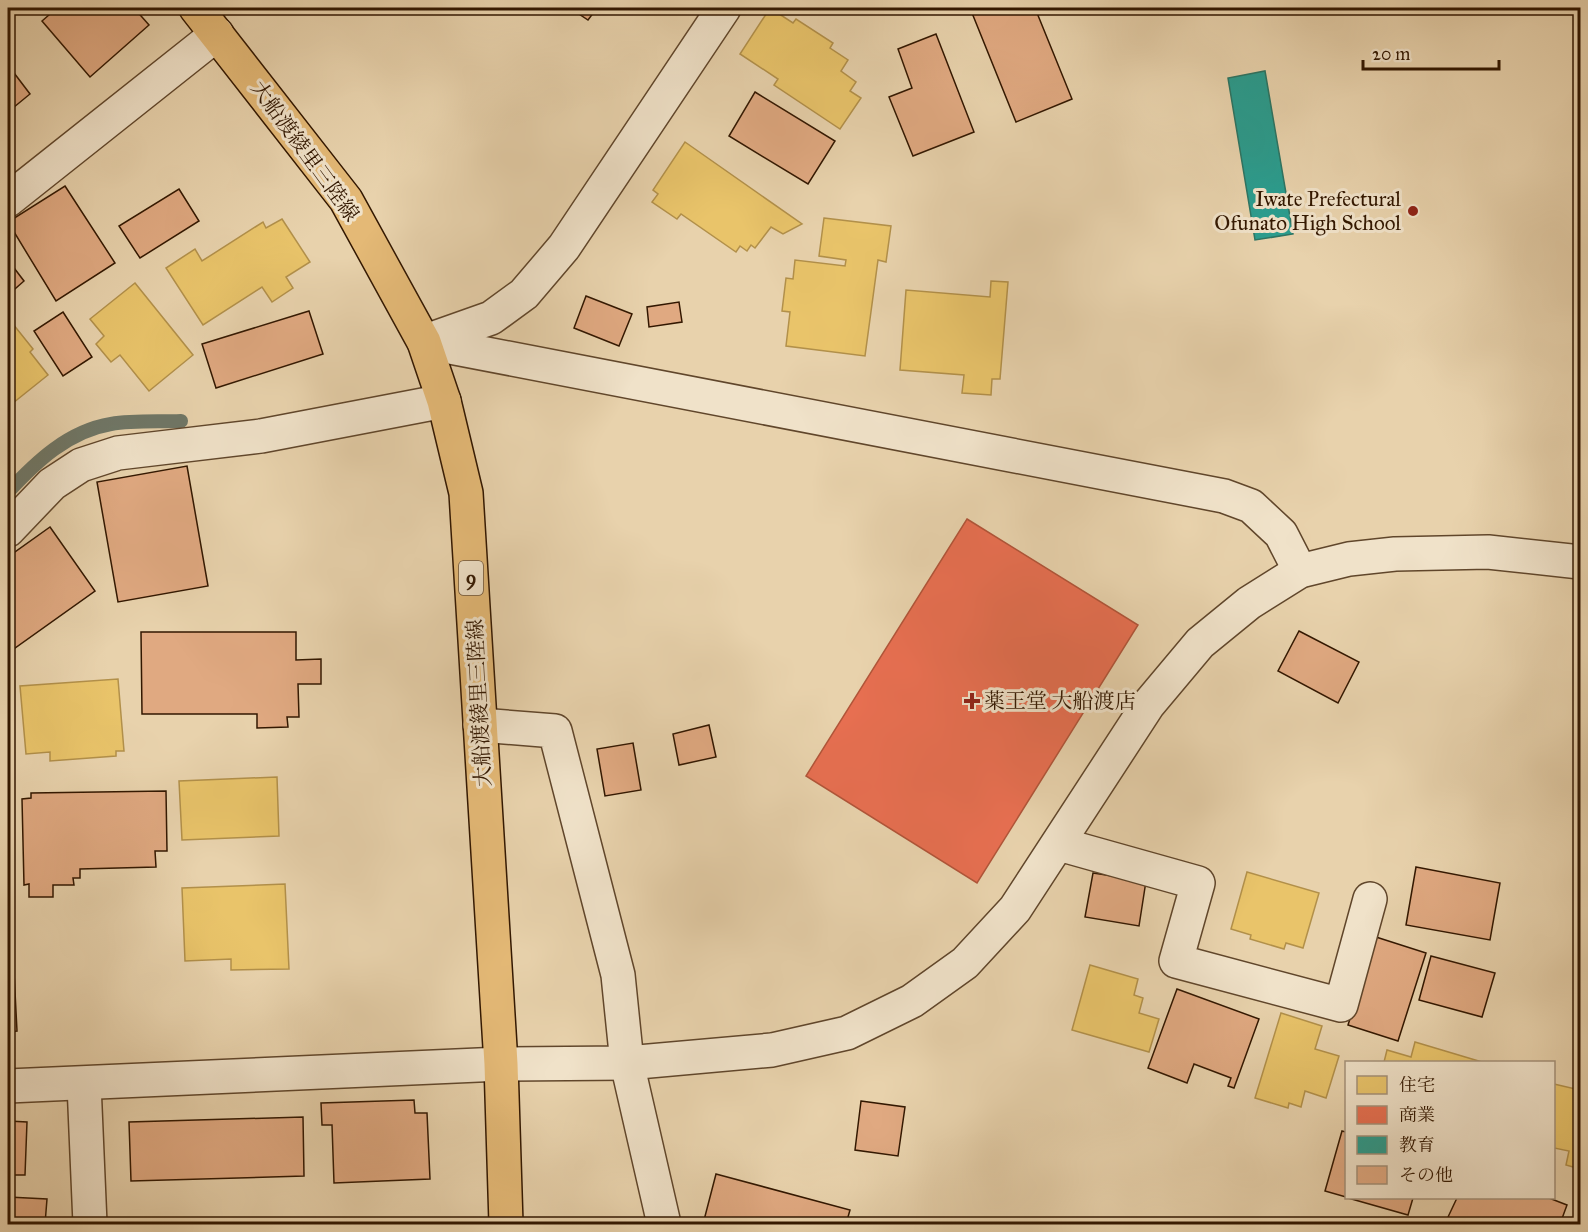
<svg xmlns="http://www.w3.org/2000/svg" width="1588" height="1232" viewBox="0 0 1588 1232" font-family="'IM FELL Great Primer','Noto Serif JP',serif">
	<rect width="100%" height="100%" fill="#e8d2ac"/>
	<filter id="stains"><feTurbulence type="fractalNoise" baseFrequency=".00333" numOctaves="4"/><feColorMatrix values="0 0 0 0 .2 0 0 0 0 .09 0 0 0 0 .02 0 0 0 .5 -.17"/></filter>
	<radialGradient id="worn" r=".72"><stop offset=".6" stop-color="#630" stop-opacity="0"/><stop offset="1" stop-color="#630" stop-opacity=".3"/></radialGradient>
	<g fill="#e9c46a" stroke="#b2904a" stroke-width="1.5">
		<path d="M770,8L793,23L796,19L833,43L830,48L848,60L841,71L856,82L850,91L861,98L840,129L774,85L778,79L740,54Z"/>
		<path d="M685,142L802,224L783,234L771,227L755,248L751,245L747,251L740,246L736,252L681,214L677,219L652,202L658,194L653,190Z"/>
		<path d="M824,218L891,226L886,262L878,260L865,356L786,346L790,312L782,311L786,278L793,279L795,260L845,266L846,260L819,256Z"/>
		<path d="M282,219L310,262L286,277L293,288L272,302L262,287L203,325L166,268L195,249L202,261L263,222L266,228Z"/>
		<path d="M991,281L1008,282L1000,379H992L991,395L962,393L964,375L900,370L906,290L990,297Z"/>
		<path d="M135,283L193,355L149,391L120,355L111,362L96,344L104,336L90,319Z"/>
		<path d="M8,324L9,327L13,324L33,349L30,352L48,375L8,407Z"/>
		<path d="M118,679L124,751H116V756L50,761V752L26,754L20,686Z"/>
		<path d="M277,777L279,836L182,840L179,781Z"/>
		<path d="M1247,872L1319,893L1303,948L1286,943L1284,949L1250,939L1251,935L1231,929Z"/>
		<path d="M285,884L289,969L231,970V959L185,961L182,888Z"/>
		<path d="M1090,965L1138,979L1134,995L1143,998L1139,1013L1159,1019L1149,1052L1072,1030Z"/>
		<path d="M1281,1013L1322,1026L1315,1049L1339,1056L1326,1098L1305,1091L1301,1107L1289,1103L1288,1108L1255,1098Z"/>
		<path d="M1415,1042L1482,1062H1384L1387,1050L1411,1057Z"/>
		<path d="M1554,1084L1580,1090V1169L1566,1165L1569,1151L1554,1148Z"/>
	</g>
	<path fill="#e76f51" stroke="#b15539" stroke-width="1.5" d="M967,519L1138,625L977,883L806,776Z"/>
	<path fill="#2a9d8f" stroke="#2c7564" stroke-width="1.5" d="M1265,71L1293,234L1255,240L1228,78Z"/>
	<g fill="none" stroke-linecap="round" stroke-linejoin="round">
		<path stroke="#6f7767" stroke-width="14" d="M8,492C36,462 68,431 111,424C133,420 159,422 181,421"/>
	</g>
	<g fill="#e0a981" stroke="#321700" stroke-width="1.5">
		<path d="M57,8H134L149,25L90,77L42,21Z"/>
		<path d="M570,8H597L588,20Z"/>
		<path d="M970,8H1035L1072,99L1016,122Z"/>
		<path d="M936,34L974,132L913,156L889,97L912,88L898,49Z"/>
		<path d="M8,65L30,94L8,112Z"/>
		<path d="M755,92L835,141L808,184L729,136Z"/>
		<path d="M65,186L115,263L56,301L8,222Z"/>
		<path d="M179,189L199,221L140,258L119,226Z"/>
		<path d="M8,260L24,281L8,295Z"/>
		<path d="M586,296L632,314L619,346L574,328Z"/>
		<path d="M679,302L682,322L649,327L647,307Z"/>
		<path d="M309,311L323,354L216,388L202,344Z"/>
		<path d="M63,312L92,357L63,376L34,331Z"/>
		<path d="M187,466L208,586L118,602L97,482Z"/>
		<path d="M50,527L95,591L8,653V557Z"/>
		<path d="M1299,631L1359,662L1338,703L1278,671Z"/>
		<path d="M141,632H296V660L321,659V684H298L299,717H287L288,727L257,728V714H142Z"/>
		<path d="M8,687L14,728L8,729Z"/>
		<path d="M709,725L716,757L679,765L673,734Z"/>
		<path d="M633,743L641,790L605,796L597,749Z"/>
		<path d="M166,791L167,851H155L156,867L80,869V878H73L74,885H53V897H29V884L24,885L22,799L31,798V793Z"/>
		<path d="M1416,867L1500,883L1490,940L1406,925Z"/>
		<path d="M1093,873L1146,881L1139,926L1085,917Z"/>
		<path d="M8,933H12L17,1031L8,1032Z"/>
		<path d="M1376,937L1426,953L1398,1041L1348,1025Z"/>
		<path d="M1431,956L1495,973L1482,1017L1419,1000Z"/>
		<path d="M1177,989L1259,1019L1234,1088L1228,1086L1231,1078L1194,1064L1187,1083L1148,1068Z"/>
		<path d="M414,1100L415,1113H427L430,1179L334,1183L332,1125H322L321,1103Z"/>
		<path d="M861,1101L905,1107L898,1156L855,1150Z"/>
		<path d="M303,1117L304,1176L131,1181L129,1122Z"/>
		<path d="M8,1121L27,1122L25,1175H8Z"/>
		<path d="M1342,1131L1346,1132V1197L1325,1191Z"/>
		<path d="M716,1174L850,1210L846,1224H703Z"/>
		<path d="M8,1197L47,1199L45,1224H8Z"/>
		<path d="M1348,1198H1413L1408,1215Z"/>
		<path d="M1457,1198H1549L1567,1205L1560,1224H1465L1448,1217Z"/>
	</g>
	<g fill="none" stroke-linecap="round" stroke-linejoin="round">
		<g stroke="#60462b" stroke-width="36">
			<g id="minor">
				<path d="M8,200L217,34"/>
				<path d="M426,341L491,318L524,294L564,247L724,8"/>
				<path d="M424,342L1224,496L1251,506L1281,534L1300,571"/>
				<path d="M8,530L52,484L81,465L118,453L261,436L444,401"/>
				<path d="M480,725L555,731L618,975L627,1063L664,1224"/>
				<path d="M1059,844L1198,883L1176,961L1341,1005L1370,899"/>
				<path d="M84,1084L90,1224"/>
				<path d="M8,1086L501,1064L627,1063L772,1050L847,1033L912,1001L965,963L1015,909L1148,705L1200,643L1249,603L1300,571L1349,559L1395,554L1488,552L1580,562"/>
			</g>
		</g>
		<g stroke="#321700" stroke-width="36">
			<path id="major" d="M196,8L346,200L424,342L444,401L466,493L501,1064L506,1224"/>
		</g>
		<use href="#minor" stroke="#f0e2c9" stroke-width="33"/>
		<use href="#major" stroke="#e4b976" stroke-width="33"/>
	</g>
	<g fill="#8f2418" stroke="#f0e2c9" stroke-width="2">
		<circle cx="1413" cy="211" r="6"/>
		<path d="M969 692h6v6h6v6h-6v6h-6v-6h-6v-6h6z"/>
	</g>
	<g text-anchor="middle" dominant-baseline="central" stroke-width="6" stroke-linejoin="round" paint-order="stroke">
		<rect fill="#f0e2c9" stroke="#6b543c" stroke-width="1.5" x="459" y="561" width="24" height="34" rx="4.5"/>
		<g font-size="20" font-weight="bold" fill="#321700">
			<text x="471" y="578">9</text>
		</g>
		<g font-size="21" fill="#321700" stroke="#f0e2c9">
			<text transform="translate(305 151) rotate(54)">大船渡綾里三陸線</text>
			<text transform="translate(479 703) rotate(-93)">大船渡綾里三陸線</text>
		</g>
		<g font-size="21" fill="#321700" stroke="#f0e2c9" text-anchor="end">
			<text x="1401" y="199">Iwate Prefectural<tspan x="1401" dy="24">Ofunato High School</tspan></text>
			<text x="984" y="701" text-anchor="start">薬王堂 大船渡店</text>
		</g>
	</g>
	<rect width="1588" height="1232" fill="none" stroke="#e8d2ac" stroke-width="30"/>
	<rect x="9" y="9" width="1570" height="1214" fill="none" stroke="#321700" stroke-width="3"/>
	<rect x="15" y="15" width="1558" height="1202" fill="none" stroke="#321700" stroke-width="1.5"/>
	<rect x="1345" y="1061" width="210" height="138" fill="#f0e2c9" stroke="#a49179" stroke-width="1.5"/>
	<rect x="1357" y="1076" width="30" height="18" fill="#e9c46a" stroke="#a49179" stroke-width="1.5"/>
	<text x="1399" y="1091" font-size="18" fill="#321700">住宅</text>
	<rect x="1357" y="1106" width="30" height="18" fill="#e76f51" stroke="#a49179" stroke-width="1.5"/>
	<text x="1399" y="1121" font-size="18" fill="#321700">商業</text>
	<rect x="1357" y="1136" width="30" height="18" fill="#2a9d8f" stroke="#a49179" stroke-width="1.5"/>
	<text x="1399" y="1151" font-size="18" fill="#321700">教育</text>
	<rect x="1357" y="1166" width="30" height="18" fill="#e0a981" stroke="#a49179" stroke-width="1.5"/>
	<text x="1399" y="1181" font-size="18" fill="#321700">その他</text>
	<path d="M1363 60v9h136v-9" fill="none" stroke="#321700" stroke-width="3"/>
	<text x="1372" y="60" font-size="18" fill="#321700" stroke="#f0e2c9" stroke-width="4.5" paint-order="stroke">20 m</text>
	<rect width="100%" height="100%" filter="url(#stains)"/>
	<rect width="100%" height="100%" fill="url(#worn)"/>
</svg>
